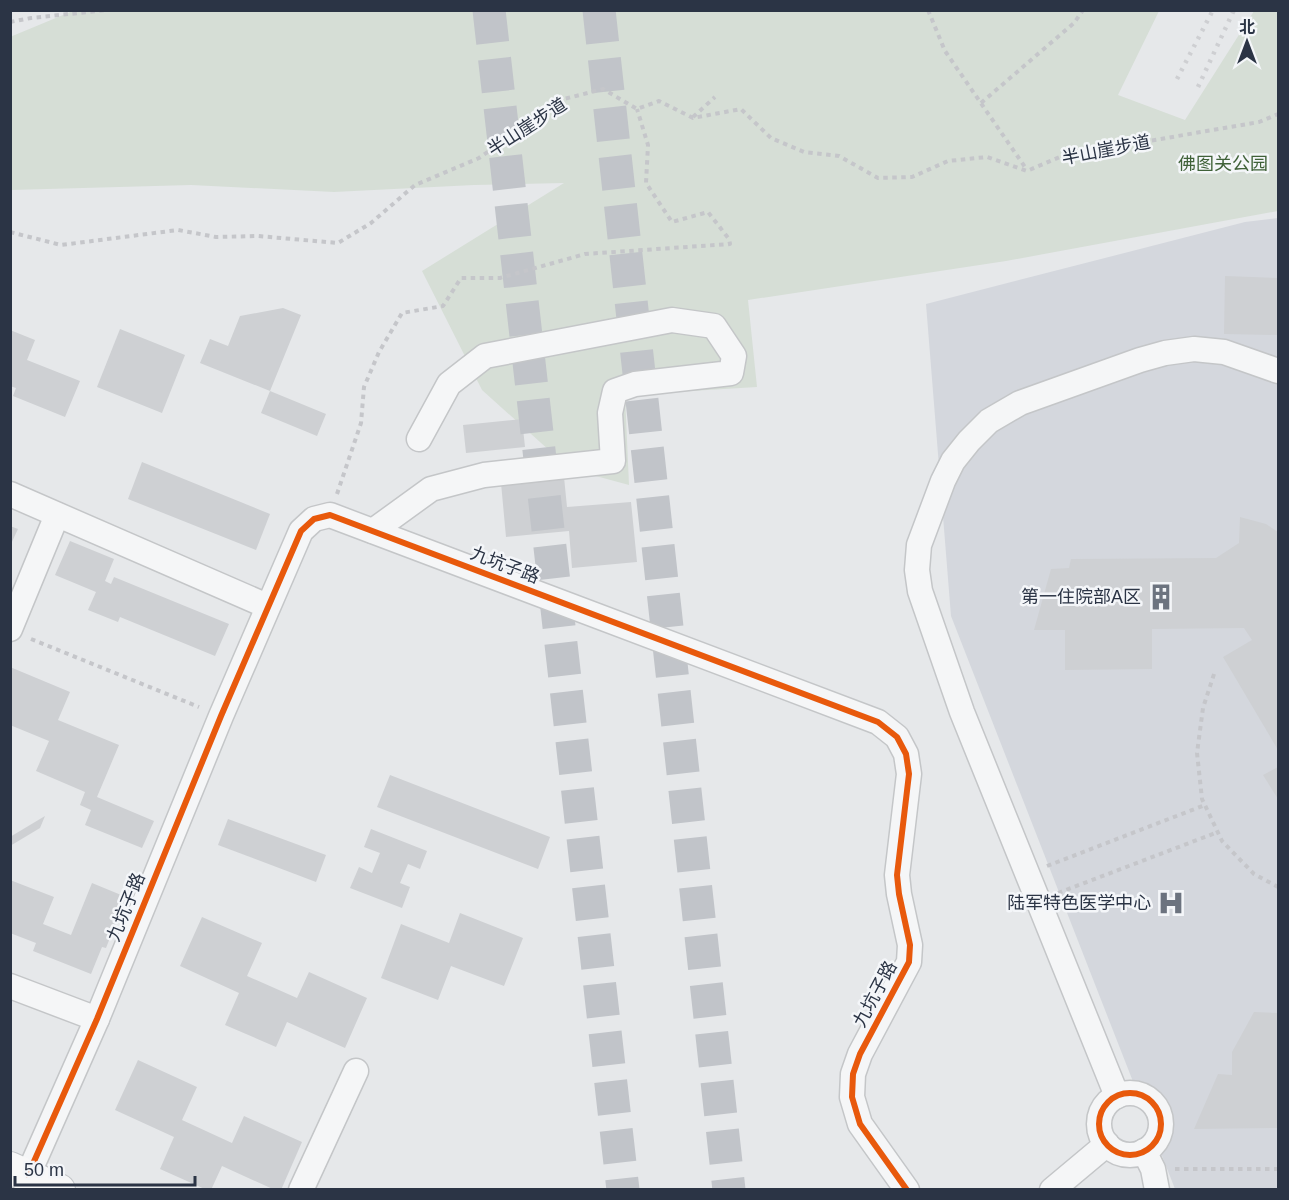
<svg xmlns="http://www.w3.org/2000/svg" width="1289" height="1200" viewBox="0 0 1289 1200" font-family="Arial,'Noto Sans SC',sans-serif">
	<rect width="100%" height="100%" fill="#e6e8ea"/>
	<path fill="#d4d7dd" d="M1278,218V1189H1175L951,616L926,304L1245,222Z"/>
	<path fill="#d6ded6" d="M75,10L1159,11L1118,95L1185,120L1254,11H1278V211L1006,261L748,300L757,387L625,395L629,485L570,469L482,390L422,271L564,183L474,185L334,192L191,185L11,190L10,37Z"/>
	<g fill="#ced0d3">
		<path d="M1225,276L1278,278V335L1224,334Z"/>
		<path d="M283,308L301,315L270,391L200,363L210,339L228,346L240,316Z"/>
		<path d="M120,329L185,355L162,413L97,387Z"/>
		<path d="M10,330L35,340L27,360L80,381L65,417L13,396L16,388L10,386Z"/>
		<path d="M270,391L326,414L317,436L261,413Z"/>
		<path d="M522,419L525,447L466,453L463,425Z"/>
		<path d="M142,462L270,514L256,550L128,499Z"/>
		<path d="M564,477L567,507L631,502L637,562L572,568L569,531L506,537L501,483Z"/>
		<path d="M1240,517L1266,524L1278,532V750L1223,657L1252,640L1244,628L1152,629V669L1065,670V630H1034L1051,569L1069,568L1071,559L1216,558L1239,543Z"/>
		<path d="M10,526L18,529L10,546Z"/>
		<path d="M70,541L114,559L105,581L111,584L114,577L229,624L215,656L120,617L118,622L88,610L96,592L55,575Z"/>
		<path d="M10,667L70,692L58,720L119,745L97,797L154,821L142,848L85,825L91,810L80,805L85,792L36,771L49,741L10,725Z"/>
		<path d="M1278,767V799L1263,775Z"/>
		<path d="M390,775L550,837L538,869L377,807Z"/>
		<path d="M45,816L40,828L10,846V837Z"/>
		<path d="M228,819L326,855L316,882L218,845Z"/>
		<path d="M371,829L427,851L420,869L408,864L400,883L410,887L402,908L350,888L359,867L372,873L380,853L364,847Z"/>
		<path d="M10,880L54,897L43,924L71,935L92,883L126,897L106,948L102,947L91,974L33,951L36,943L10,933Z"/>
		<path d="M460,913L523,938L504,986L451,966L438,1000L381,978L401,924L449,943Z"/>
		<path d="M202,917L262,943L247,976L297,998L309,972L367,998L345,1048L287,1022L276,1047L225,1025L239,993L180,966Z"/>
		<path d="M1254,1012L1278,1013V1128L1194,1129L1218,1074L1232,1075V1052Z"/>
		<path d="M138,1060L197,1087L182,1120L232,1143L244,1116L302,1142L281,1190H275L222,1166L211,1190H207L160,1169L174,1137L115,1110Z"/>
	</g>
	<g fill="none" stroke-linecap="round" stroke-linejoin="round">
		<g stroke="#c1c4c9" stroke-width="33" stroke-dasharray="33 16" stroke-linecap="butt">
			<path d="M489,10L623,1190"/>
			<path d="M599,10L729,1190"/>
		</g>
		<g stroke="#c4c6c8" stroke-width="27">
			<g id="minor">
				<path d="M10,494L267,606"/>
				<path d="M373,531L431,489L484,475L613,461L610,413L615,391L635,384L731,373L734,356L714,326L672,320L485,356L449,384L419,439"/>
				<path d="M10,629L57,515"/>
				<path d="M10,986L97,1019"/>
				<circle cx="1130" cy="1124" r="31"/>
				<path d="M1117,1096L962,712L920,591L917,570L919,545L943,481L953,461L969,441L989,421L1020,403L1140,360L1165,353L1194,349L1224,352L1278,371"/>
				<path d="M1144,1151L1153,1169L1157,1190"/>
				<path d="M28,1175L97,1019L221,716L301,531L314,519L330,515L878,722L897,737L906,754L909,774L897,875L899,894L910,945L909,962L860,1054L853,1074L852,1097L860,1124L907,1190"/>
				<path d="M301,1190L356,1071"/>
				<path d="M1052,1190L1107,1144"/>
			</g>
		</g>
		<g stroke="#c2c5c8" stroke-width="34">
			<path id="major" d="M10,1168L59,1190"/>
		</g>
		<g stroke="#c5c6ca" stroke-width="4" stroke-dasharray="4.5 4.5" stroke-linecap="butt">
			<path d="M928,10L945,51L1027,170"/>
			<path d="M10,22L31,18L107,10"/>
			<path d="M981,103L1074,23L1083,10"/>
			<path d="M693,117L715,97"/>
			<path d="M10,232L61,245L178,230L216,237L258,236L338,243L371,223L415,185L479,158L564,99L603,89L637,109L659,101L693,118L741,109L771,138L804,152L839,156L878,178L912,177L948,161L987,157L1027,171L1062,156L1259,122L1278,114"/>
			<path d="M337,494L361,423L364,387L379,352L402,313L443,306L461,278H500L585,254L730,244L729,239L708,212L672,222L646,183L648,145L637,109"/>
			<path d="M31,639L199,707"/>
			<path d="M1214,674L1203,708L1197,753L1202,799L1222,841L1254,874L1278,887"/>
			<path d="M1047,866L1205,805"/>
			<path d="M1058,893L1218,832"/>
			<path d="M1175,1169H1278"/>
		</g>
		<use href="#minor" stroke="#f5f6f7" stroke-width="24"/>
		<use href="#major" stroke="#f8f8f8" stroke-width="32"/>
		<g stroke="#cecfd2" stroke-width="4.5" stroke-dasharray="3 6" stroke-linecap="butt">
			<path d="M1177,79L1213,10"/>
			<path d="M1198,87L1234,10"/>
		</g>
		<g stroke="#f4f6f9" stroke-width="10">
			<g id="cycleway">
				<circle cx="1130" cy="1124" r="31"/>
				<path d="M28,1175L97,1019L221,716L301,531L314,519L330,515L878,722L897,737L906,754L909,774L897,875L899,894L910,945L909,962L860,1054L853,1074L852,1097L860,1124L907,1190"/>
			</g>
		</g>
		<use href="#cycleway" stroke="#e8590c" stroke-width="6"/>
	</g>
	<defs>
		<g id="building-bare" transform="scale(2.07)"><path d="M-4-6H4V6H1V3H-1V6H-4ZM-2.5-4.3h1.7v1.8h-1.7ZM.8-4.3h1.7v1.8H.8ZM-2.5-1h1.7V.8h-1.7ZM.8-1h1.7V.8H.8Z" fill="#6c737f" stroke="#f4f6f9" stroke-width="2.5" paint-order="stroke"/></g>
		<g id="hospital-bare" transform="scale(2.07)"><path d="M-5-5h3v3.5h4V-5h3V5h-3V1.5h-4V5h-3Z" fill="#6c737f" stroke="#f4f6f9" stroke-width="2.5" paint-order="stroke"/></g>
	</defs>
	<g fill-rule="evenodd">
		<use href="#building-bare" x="1161" y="597"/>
		<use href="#hospital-bare" x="1171" y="903"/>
	</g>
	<g text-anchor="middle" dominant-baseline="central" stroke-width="5" stroke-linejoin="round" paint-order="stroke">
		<g font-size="18" fill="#2b3445" stroke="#f4f6f9">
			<text transform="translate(527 127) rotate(-33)">半山崖步道</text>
			<text transform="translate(1106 150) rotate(-11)">半山崖步道</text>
			<text transform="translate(505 565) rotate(21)">九坑子路</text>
			<text transform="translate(126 907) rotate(-68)">九坑子路</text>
			<text transform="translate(875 994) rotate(-62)">九坑子路</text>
		</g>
		<g font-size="18" fill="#3f6138" stroke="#f4f6f9">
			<text x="1223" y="164">佛图关公园</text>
		</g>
		<g font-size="18" fill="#2b3445" stroke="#f4f6f9" text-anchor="end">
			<text x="1141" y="597">第一住院部A区</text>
			<text x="1151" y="903">陆军特色医学中心</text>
		</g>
	</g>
	<rect width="1289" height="1200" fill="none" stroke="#2b3445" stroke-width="24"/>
	<g transform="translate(1247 42)" stroke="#f4f6f9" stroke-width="4.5" paint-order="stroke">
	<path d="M0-4.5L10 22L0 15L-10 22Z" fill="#2b3445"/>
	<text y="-9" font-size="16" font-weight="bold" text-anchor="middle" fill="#2b3445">北</text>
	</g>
	<path d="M15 1176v9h180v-9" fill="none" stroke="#2b3445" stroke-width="3"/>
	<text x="24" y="1176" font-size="18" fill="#2b3445" stroke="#f4f6f9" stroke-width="4.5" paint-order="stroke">50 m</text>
</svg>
